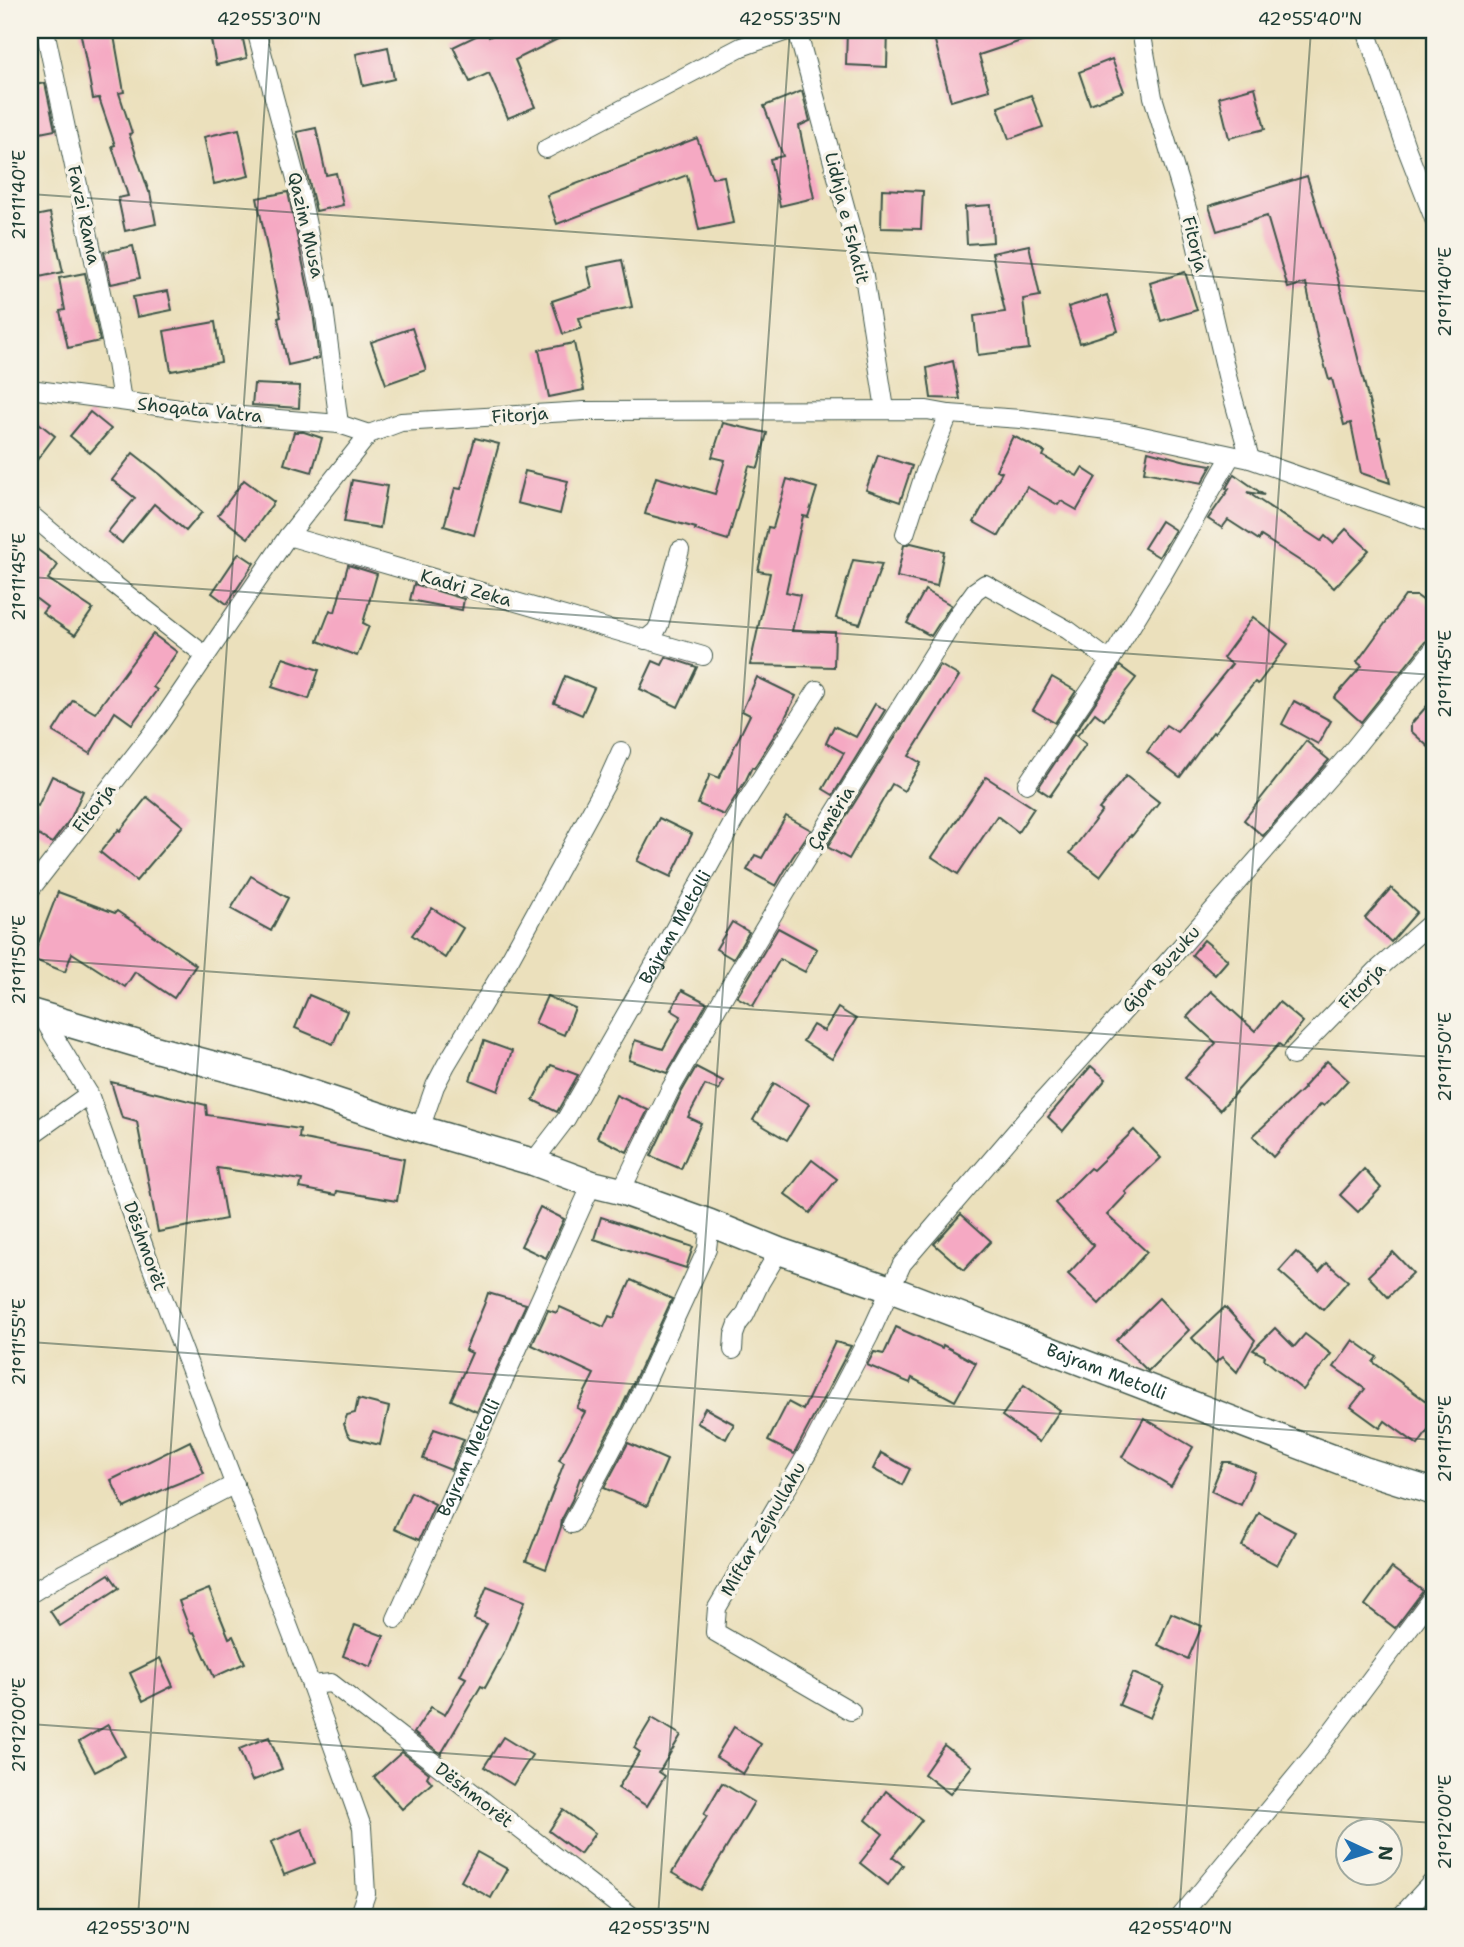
<svg xmlns="http://www.w3.org/2000/svg" width="1464" height="1947" viewBox="0 0 1464 1947" font-family="'Shantell Sans',sans-serif">
	<rect width="100%" height="100%" fill="#f7f3e8"/>
	<filter id="ink" filterUnits="userSpaceOnUse"><feTurbulence type="fractalNoise" baseFrequency=".0143" numOctaves="2"/><feDisplacementMap in="SourceGraphic" scale="14" xChannelSelector="R" yChannelSelector="G"/><feConvolveMatrix kernelMatrix="1 2 1 2 8 2 1 2 1" color-interpolation-filters="sRGB"/></filter>
	<filter id="wash" filterUnits="userSpaceOnUse"><feTurbulence type="fractalNoise" baseFrequency=".00686" numOctaves="4" result="noise"/><feDisplacementMap in="SourceGraphic" scale="28" xChannelSelector="R" yChannelSelector="G"/><feGaussianBlur stdDeviation="1.57" result="paint"/><feColorMatrix in="noise" values="0 0 0 0 0 0 0 0 0 0 0 0 0 0 0 0 0 1.4 0 .05"/><feComposite in="paint" operator="in"/></filter>
	<g filter="url(#wash)">
		<rect width="100%" height="100%" fill="#ebe0bc"/>
		<g id="blocks">
			<g fill="#f5a9c3">
				<path d="M80,30H113L124,92L119,93L132,133L129,134L149,192H150L156,224L125,231L118,198L128,196L112,146L115,145L99,98L93,99Z"/>
				<path d="M209,30H241L247,58L216,65Z"/>
				<path d="M503,30H576L515,60L535,107L508,118L489,73L470,82L453,47L486,31L489,37Z"/>
				<path d="M847,30H888L887,67L846,65Z"/>
				<path d="M932,30H1044L1045,33L979,55L989,90L951,101Z"/>
				<path d="M388,47L394,79L363,86L356,54Z"/>
				<path d="M1112,59L1124,91L1090,104L1079,72Z"/>
				<path d="M45,83L55,130L30,135V86Z"/>
				<path d="M1255,87L1265,129L1229,138L1219,97Z"/>
				<path d="M802,91L810,121L799,126L814,198L780,206L770,159L783,156L764,106Z"/>
				<path d="M1031,95L1043,127L1009,139L998,107Z"/>
				<path d="M316,128L326,175L336,173L343,205L316,211L297,132Z"/>
				<path d="M239,129L249,176L214,184L204,137Z"/>
				<path d="M697,138L712,178L724,176L733,223L699,230L687,175L557,224L547,195Z"/>
				<path d="M1307,176L1337,275L1378,437H1380L1390,483L1361,473L1351,423L1344,425L1332,379L1329,380L1318,342L1306,283L1288,288L1267,216L1217,231L1209,206Z"/>
				<path d="M882,189L923,191L921,229L881,228Z"/>
				<path d="M288,192L313,312L319,358L288,365L278,318L281,317L257,198Z"/>
				<path d="M991,205L993,242L967,244L965,207Z"/>
				<path d="M50,213L63,272L30,279V217Z"/>
				<path d="M1029,245L1040,296L1023,299L1029,349L978,355L974,316L1005,312L992,253Z"/>
				<path d="M133,246L140,278L111,284L104,252Z"/>
				<path d="M622,260L632,307L579,318L582,328L563,334L552,301L592,288L587,267Z"/>
				<path d="M1185,272L1197,310L1161,321L1150,283Z"/>
				<path d="M85,273L100,341L68,348L60,311L65,310L59,278Z"/>
				<path d="M168,291L172,310L137,317L133,297Z"/>
				<path d="M1107,295L1118,331L1080,343L1068,307Z"/>
				<path d="M215,322L221,362L171,371L164,331Z"/>
				<path d="M412,328L426,370L386,384L371,342Z"/>
				<path d="M574,343L584,390L549,397L539,350Z"/>
				<path d="M953,361L960,399L931,398L927,368Z"/>
				<path d="M254,384L300,386L299,408L252,405Z"/>
				<path d="M90,412L111,429L90,453L70,436Z"/>
				<path d="M30,416L55,436L30,469Z"/>
				<path d="M723,423L767,433L758,468L749,466L728,540L695,530L696,528L645,514L656,477L715,494L725,460L712,457Z"/>
				<path d="M294,432H304L322,438L312,472L284,464Z"/>
				<path d="M1013,436L1045,452L1043,456L1077,476L1082,468L1096,477L1077,510L1061,501L1058,505L1027,487L999,536L974,522L1002,472L996,470Z"/>
				<path d="M475,438L499,444L474,535L444,526L455,488L461,489Z"/>
				<path d="M1148,451L1186,461L1212,465L1202,483L1144,472Z"/>
				<path d="M133,453L161,475L202,512L186,531L154,504L122,543L108,532L135,498L112,480Z"/>
				<path d="M878,455L912,466L900,502L866,490Z"/>
				<path d="M525,471L568,481L560,514L517,503Z"/>
				<path d="M1234,474L1264,495L1247,492L1321,541L1325,536L1333,543L1346,529L1369,550L1334,588L1314,570L1261,536L1259,540L1228,520L1222,528L1208,519L1229,489L1226,488Z"/>
				<path d="M787,479L817,488L808,517L803,516L786,592L800,595L792,631L835,632L834,667L750,665L770,573L758,571L768,527L773,528Z"/>
				<path d="M244,480L274,502L248,538L218,515Z"/>
				<path d="M352,480L387,486L380,528L344,522Z"/>
				<path d="M1161,521L1175,530L1159,557L1144,548Z"/>
				<path d="M911,543L944,551L937,586L897,577L904,545Z"/>
				<path d="M30,544L58,565L48,579L93,609L75,635L42,613L47,607L35,598L30,605Z"/>
				<path d="M239,553L254,563L227,604L212,593Z"/>
				<path d="M853,560L882,564L860,624L836,618Z"/>
				<path d="M348,565L377,574L363,623L369,626L357,656L318,641L330,610L335,612Z"/>
				<path d="M414,584L464,599L462,610L410,600Z"/>
				<path d="M925,590L951,605L931,636L907,623Z"/>
				<path d="M1405,596H1417L1434,608V637L1425,642L1361,722L1334,698L1362,666L1357,662Z"/>
				<path d="M1253,617L1288,644L1258,684L1255,682L1214,733L1213,732L1180,777L1147,752L1166,725L1177,732L1232,664L1223,658Z"/>
				<path d="M153,634L177,652L153,687L157,690L132,724L115,712L90,754L53,732L73,700L95,713Z"/>
				<path d="M666,657L697,667L678,707L640,689L653,661L662,665Z"/>
				<path d="M283,658L319,670L309,699L272,687Z"/>
				<path d="M940,665L959,676L909,756L921,763L904,791L892,784L849,859L827,847Z"/>
				<path d="M1120,666L1136,678L1104,720L1095,713L1077,736L1074,734Z"/>
				<path d="M565,676L594,688L582,715L554,703Z"/>
				<path d="M757,677L796,696L784,720L754,768L752,767L746,780L724,815L698,804L710,774L719,778L750,715L742,711Z"/>
				<path d="M1052,677L1076,691L1055,723L1033,710Z"/>
				<path d="M1434,698V752L1411,731V724Z"/>
				<path d="M1294,701L1331,721L1318,744L1282,724Z"/>
				<path d="M875,704L885,710L833,795L823,789L844,753L826,743L834,726L856,737Z"/>
				<path d="M1074,734L1086,744L1050,796L1038,788Z"/>
				<path d="M1306,741L1329,760L1263,836L1244,820Z"/>
				<path d="M52,776L83,791L71,818L52,843L30,830V802L38,806Z"/>
				<path d="M1126,776L1159,802L1132,836L1131,835L1100,876L1070,853L1102,811L1099,809Z"/>
				<path d="M986,777L1034,808L1018,832L997,816L958,874L932,857Z"/>
				<path d="M147,797L183,826L136,881L100,852L119,829L120,831Z"/>
				<path d="M786,816L811,830L792,858L776,886L747,870L755,855L762,858Z"/>
				<path d="M659,818L692,834L671,877L637,861Z"/>
				<path d="M251,876L288,898L271,931L231,909Z"/>
				<path d="M1391,888L1417,912L1391,942L1365,918Z"/>
				<path d="M58,892L115,913L117,911L196,965L174,998L135,972L125,987L72,953L65,972L32,959Z"/>
				<path d="M432,908L463,928L445,958L412,935Z"/>
				<path d="M732,922L749,932L733,959L716,949Z"/>
				<path d="M778,928L817,949L805,972L780,959L753,1006L737,997Z"/>
				<path d="M1204,940L1228,960L1215,975L1192,955Z"/>
				<path d="M682,990L707,1003L667,1073L629,1060L635,1040L663,1049L681,1016L671,1010Z"/>
				<path d="M1211,991L1255,1031L1279,1002L1303,1022L1283,1047L1279,1044L1220,1110L1185,1078L1216,1043L1187,1017Z"/>
				<path d="M309,995L347,1011L333,1044L295,1028Z"/>
				<path d="M547,996L575,1008L564,1035L535,1023Z"/>
				<path d="M838,1008L856,1019L832,1059L803,1041L813,1025L824,1031Z"/>
				<path d="M484,1041L512,1051L498,1091L470,1080Z"/>
				<path d="M1327,1061L1348,1080L1324,1106L1321,1104L1273,1157L1253,1136L1304,1088L1303,1087Z"/>
				<path d="M551,1065L578,1075L557,1112L533,1100Z"/>
				<path d="M1091,1066L1106,1079L1063,1131L1048,1117Z"/>
				<path d="M696,1067L723,1081L719,1090L705,1085L688,1117L701,1123L681,1169L651,1156L681,1093Z"/>
				<path d="M111,1082L206,1105L207,1115L300,1129L299,1138L404,1159L397,1201L337,1191L336,1195L300,1188L302,1180L217,1168L226,1219L158,1232L137,1122L122,1118Z"/>
				<path d="M774,1083L809,1104L787,1140L753,1120Z"/>
				<path d="M616,1095L648,1110L627,1152L597,1137Z"/>
				<path d="M1134,1130L1161,1158L1125,1192L1127,1194L1107,1215L1147,1252L1099,1304L1068,1274L1094,1246L1055,1203L1090,1168L1093,1170Z"/>
				<path d="M812,1160L837,1179L810,1213L785,1194Z"/>
				<path d="M1364,1169L1381,1188L1358,1212L1340,1195Z"/>
				<path d="M540,1207L564,1219L546,1258L521,1246Z"/>
				<path d="M961,1214L991,1241L964,1270L934,1244Z"/>
				<path d="M601,1217L693,1247L686,1268L594,1239Z"/>
				<path d="M1296,1252L1319,1272L1327,1263L1348,1281L1323,1310L1279,1271Z"/>
				<path d="M1393,1252L1413,1273L1388,1297L1368,1276Z"/>
				<path d="M631,1280L672,1299L622,1407L583,1479L580,1478L572,1500L562,1519L561,1527L546,1569L526,1561L564,1463L559,1460L585,1412L577,1408L594,1374L532,1345L548,1310L557,1313L560,1307L604,1327L609,1316L614,1318Z"/>
				<path d="M488,1293L526,1304L477,1412L451,1400L472,1353L465,1350L484,1305Z"/>
				<path d="M1159,1298L1189,1330L1148,1371L1116,1340Z"/>
				<path d="M1225,1307L1255,1340L1237,1372L1222,1357L1215,1363L1192,1338Z"/>
				<path d="M896,1327L942,1348L943,1345L976,1363L955,1401L912,1378L910,1383L867,1365L874,1352L884,1354Z"/>
				<path d="M1275,1328L1294,1347L1305,1334L1331,1354L1303,1390L1264,1359L1265,1356L1253,1350Z"/>
				<path d="M1353,1340L1377,1357L1373,1362L1434,1407V1422L1418,1445L1385,1421L1380,1428L1351,1407L1365,1389L1334,1367Z"/>
				<path d="M835,1342L851,1346L794,1454L768,1441L788,1402L803,1410Z"/>
				<path d="M1024,1385L1060,1410L1039,1442L1002,1416Z"/>
				<path d="M358,1399L389,1407L380,1445L351,1438L347,1433L344,1424L347,1415L355,1413Z"/>
				<path d="M705,1408L734,1424L726,1439L697,1423Z"/>
				<path d="M1144,1418L1193,1447L1171,1486L1122,1457Z"/>
				<path d="M434,1429L464,1439L451,1470L423,1459Z"/>
				<path d="M190,1441L204,1473L169,1487L124,1508L111,1480Z"/>
				<path d="M628,1443L667,1460L647,1506L604,1488Z"/>
				<path d="M881,1453L910,1469L902,1485L873,1469Z"/>
				<path d="M1223,1462H1230L1255,1472L1241,1505L1211,1491Z"/>
				<path d="M411,1492L435,1504L419,1540L394,1529Z"/>
				<path d="M1259,1513L1295,1532L1277,1565L1242,1546Z"/>
				<path d="M1392,1568L1423,1591L1395,1628L1365,1605Z"/>
				<path d="M109,1574L119,1588L60,1626L50,1611Z"/>
				<path d="M487,1586L525,1601L504,1653L485,1688L481,1686L441,1754L414,1733L431,1707L445,1715L466,1678L460,1675L487,1624L474,1619Z"/>
				<path d="M209,1589L229,1638L233,1636L245,1663L214,1677L194,1632L191,1633L179,1601Z"/>
				<path d="M1171,1613L1202,1626L1188,1659L1158,1645Z"/>
				<path d="M355,1625L384,1636L371,1667L343,1656Z"/>
				<path d="M160,1658L173,1686L143,1701L130,1673Z"/>
				<path d="M1133,1673L1164,1686L1150,1718L1119,1705Z"/>
				<path d="M652,1718L681,1735L659,1772L665,1776L647,1806L618,1788L640,1752L634,1748Z"/>
				<path d="M108,1725L125,1756L95,1772L79,1742Z"/>
				<path d="M734,1727L761,1744L743,1774L716,1757Z"/>
				<path d="M269,1737L282,1769L252,1781L239,1749Z"/>
				<path d="M503,1737L532,1755L513,1785L484,1767Z"/>
				<path d="M944,1745L972,1766L950,1794L924,1774Z"/>
				<path d="M402,1752L429,1773L427,1777L432,1783L402,1809L374,1777Z"/>
				<path d="M722,1783L754,1802L701,1890L672,1873L707,1816L704,1814Z"/>
				<path d="M886,1791L922,1820L892,1857L903,1865L888,1885L860,1863L883,1834L866,1820Z"/>
				<path d="M563,1810L595,1833L580,1854L549,1831Z"/>
				<path d="M302,1829L315,1863L284,1875L271,1842Z"/>
				<path d="M477,1852L507,1869L491,1898L461,1881Z"/>
			</g>
		</g>
	</g>
	<g filter="url(#ink)">
		<use href="#blocks" fill-opacity="0" stroke="#3e5548" stroke-width="2"/>
		<g fill="none" stroke-linecap="round" stroke-linejoin="round">
			<g stroke="#3e5548" stroke-width="20">
				<g id="minor">
					<path d="M45,30L116,363L122,401"/>
					<path d="M256,30L302,201L324,308L339,424"/>
					<path d="M797,30L864,276L885,409"/>
					<path d="M1141,30L1153,97L1191,222L1228,380L1250,459"/>
					<path d="M1366,30L1406,147L1434,219"/>
					<path d="M546,149L741,47L790,30"/>
					<path d="M30,389L218,414L339,424L369,434"/>
					<path d="M30,514L107,579L206,656"/>
					<path d="M905,534L925,472L949,414"/>
					<path d="M288,536L703,656"/>
					<path d="M645,640L656,631L659,625L680,550"/>
					<path d="M1110,661L1163,574L1231,456"/>
					<path d="M30,890L160,723L288,536L369,434L401,422L585,411L927,410L949,414L1021,419L1124,432L1250,459L1434,523"/>
					<path d="M41,1015L89,1094L145,1250L311,1685L362,1827L366,1894L358,1917"/>
					<path d="M1293,1056L1377,970L1434,920"/>
					<path d="M420,1129L435,1086L446,1065L511,957L607,782L621,751"/>
					<path d="M30,1136L89,1094"/>
					<path id="s1" d="M533,1162L566,1119L666,944L735,819L817,690"/>
					<path d="M621,1191L671,1088L731,984L803,864L959,613L975,591L985,584L1068,630L1110,661L1027,784"/>
					<path d="M733,1350L734,1335L738,1324L745,1315L760,1283L779,1251"/>
					<path d="M572,1524L632,1412L707,1249L710,1223"/>
					<path d="M30,1594L64,1573L235,1484"/>
					<path id="s2" d="M396,1619L592,1184"/>
					<path d="M311,1685L331,1683L633,1917"/>
					<path d="M851,1711L715,1632L717,1608L814,1442L869,1336L902,1264L1030,1115L1143,990L1352,751L1434,649"/>
					<path d="M1180,1917L1316,1752L1434,1595"/>
					<path d="M1400,1917L1434,1880"/>
				</g>
			</g>
			<g stroke="#3e5548" stroke-width="29">
				<g id="secondary">
					<path id="s3" d="M30,1012L155,1049L274,1081L420,1129L533,1162L592,1184L621,1191L710,1223L779,1251L890,1289L1364,1470L1434,1492"/>
				</g>
			</g>
			<use href="#minor" stroke="#fff" stroke-width="18"/>
			<use href="#secondary" stroke="#fff" stroke-width="26"/>
		</g>
	</g>
	<path fill="none" stroke="#1f3d34" stroke-width="2" stroke-opacity="0.45" d="M30,194L1434,292M30,577L1434,675M30,959L1434,1057M30,1342L1434,1440M30,1724L1434,1823M138,1917L270,30M658,1917L790,30M1179,1917L1311,30"/>
	<g text-anchor="middle" dominant-baseline="central" stroke-width="7" stroke-linejoin="round" paint-order="stroke">
		<g font-size="18" fill="#1f3d34" stroke="#f7f3e8">
			<text transform="translate(84 215) rotate(78)">Favzi Rama</text>
			<text transform="translate(847 218) rotate(76)">Lidhja e Fshatit</text>
			<text transform="translate(306 225) rotate(77)">Qazim Musa</text>
			<text transform="translate(1195 244) rotate(76)">Fitorja</text>
			<text transform="translate(200 410) rotate(6)">Shoqata Vatra</text>
			<text transform="translate(520 415) rotate(-4)">Fitorja</text>
			<text transform="translate(466 588) rotate(16)">Kadri Zeka</text>
			<text transform="translate(94 808) rotate(-52)">Fitorja</text>
			<text transform="translate(831 818) rotate(-58)">Çamëria</text>
			<text stroke="none"><textPath href="#s1" startOffset="275">Bajram Metolli</textPath></text>
			<text transform="translate(1161 969) rotate(-49)">Gjon Buzuku</text>
			<text transform="translate(1362 986) rotate(-45)">Fitorja</text>
			<text transform="translate(145 1246) rotate(70)">Dëshmorët</text>
			<text stroke="none"><textPath href="#s3" startOffset="1136">Bajram Metolli</textPath></text>
			<text stroke="none"><textPath href="#s2" startOffset="177">Bajram Metolli</textPath></text>
			<text transform="translate(763 1529) rotate(-60)">Miftar Zejnullahu</text>
			<text transform="translate(474 1795) rotate(38)">Dëshmorët</text>
		</g>
	</g>
	<rect width="1464" height="1947" fill="none" stroke="#f7f3e8" stroke-width="77"/>
	<g transform="translate(1369 1852) rotate(94)"><circle r="33" fill="#f7f3e8" stroke="#a1aaa0" stroke-width="2"/>
	<path d="M0-5L12 26L0 18L-12 26Z" fill="#1f6fb2"/>
	<text y="-10" font-size="19" font-weight="bold" text-anchor="middle" fill="#1f3d34">N</text>
	</g>
	<rect x="38" y="38" width="1388" height="1871" fill="none" stroke="#1f3d34" stroke-width="2.5"/>
	<g font-size="18" text-anchor="middle" fill="#1f3d34">
		<text x="269" y="25">42°55'30"N</text>
		<text x="790" y="25">42°55'35"N</text>
		<text x="1310" y="25">42°55'40"N</text>
		<text transform="translate(19 195) rotate(-90)" y="6">21°11'40"E</text>
		<text transform="translate(1445 292) rotate(-90)" y="6">21°11'40"E</text>
		<text transform="translate(19 577) rotate(-90)" y="6">21°11'45"E</text>
		<text transform="translate(1445 674) rotate(-90)" y="6">21°11'45"E</text>
		<text transform="translate(19 960) rotate(-90)" y="6">21°11'50"E</text>
		<text transform="translate(1445 1057) rotate(-90)" y="6">21°11'50"E</text>
		<text transform="translate(19 1342) rotate(-90)" y="6">21°11'55"E</text>
		<text transform="translate(1445 1439) rotate(-90)" y="6">21°11'55"E</text>
		<text transform="translate(19 1725) rotate(-90)" y="6">21°12'00"E</text>
		<text transform="translate(1445 1822) rotate(-90)" y="6">21°12'00"E</text>
		<text x="138" y="1934">42°55'30"N</text>
		<text x="659" y="1934">42°55'35"N</text>
		<text x="1180" y="1934">42°55'40"N</text>
	</g>
</svg>
